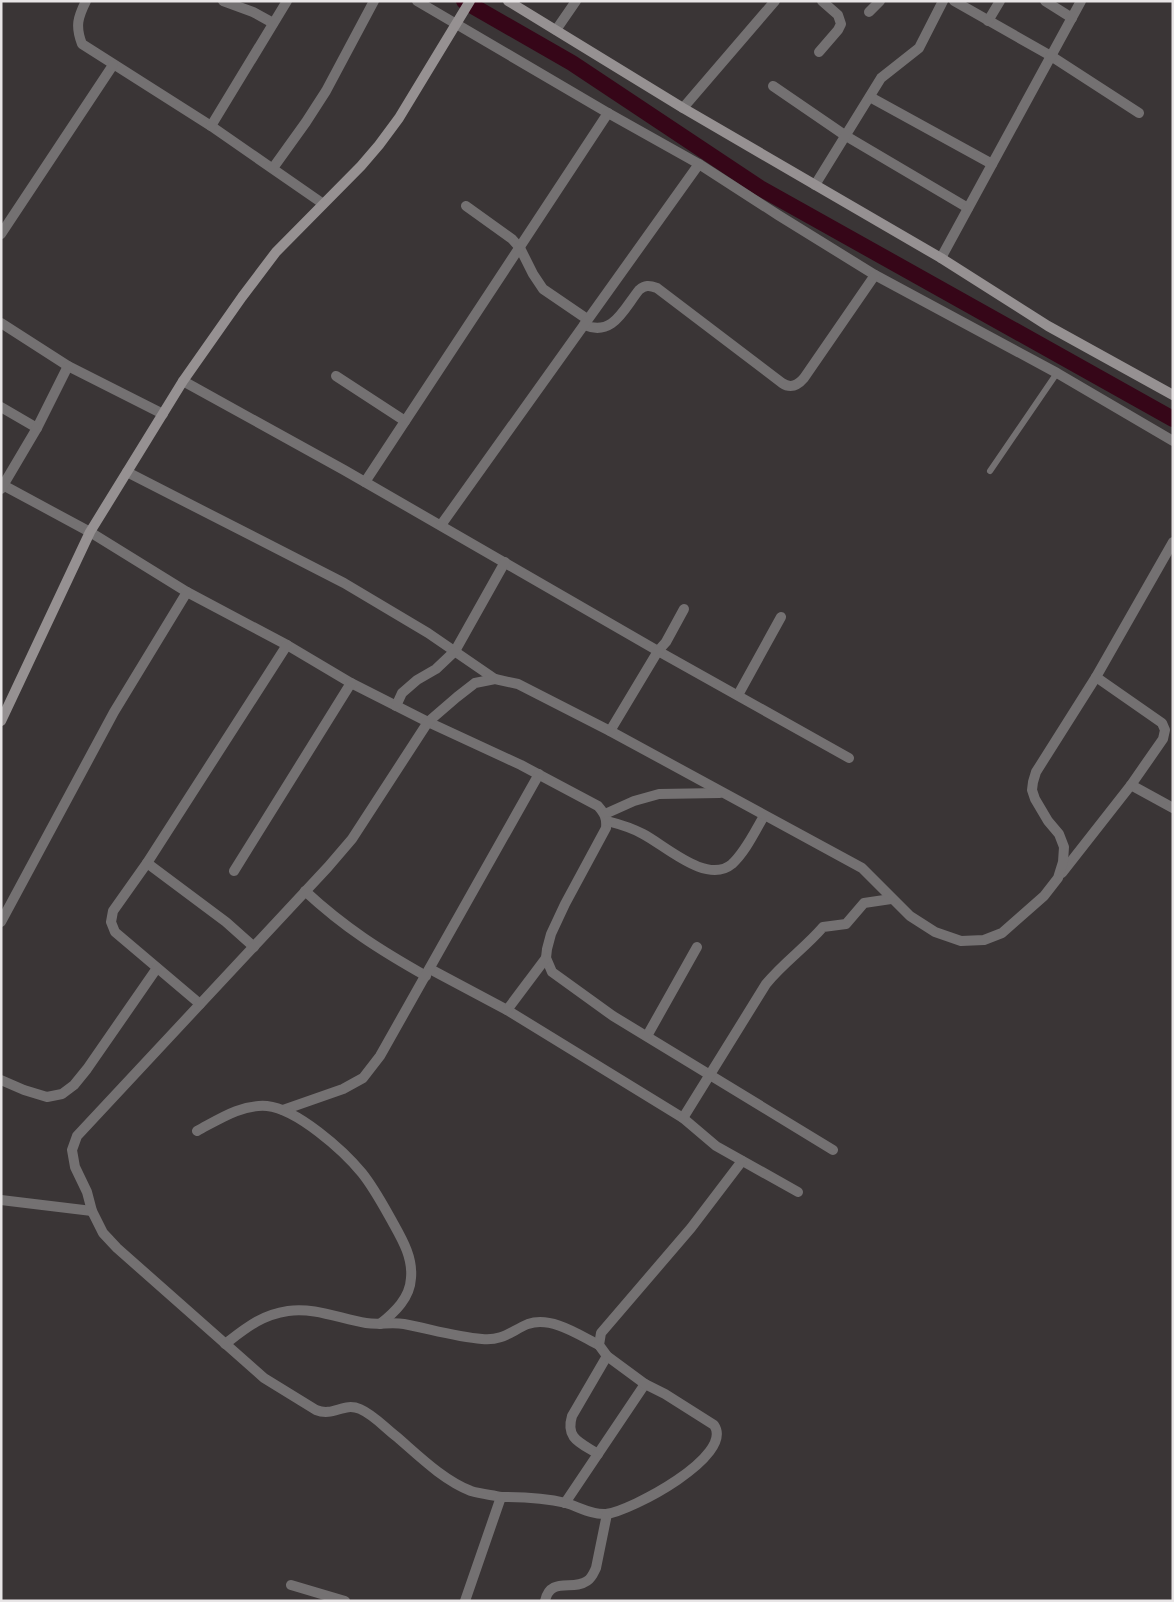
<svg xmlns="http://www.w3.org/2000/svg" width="1174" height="1602" viewBox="0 0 1174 1602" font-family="Barlow,sans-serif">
	<rect width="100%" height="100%" fill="#3a3536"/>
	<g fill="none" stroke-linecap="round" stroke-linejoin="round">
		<path stroke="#360618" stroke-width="16" d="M464,1L572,63L760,188L1173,419"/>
		<path stroke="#747172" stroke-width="6" d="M990,471L1057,373"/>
		<g stroke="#747172" stroke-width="10">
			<path d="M86,1C78,17 75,26 82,44L211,126L322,203"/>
			<path d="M223,1L253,12L273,23"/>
			<path d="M417,1L608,113L699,164L778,215L875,275L1057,373L1173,441"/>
			<path d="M954,1L1051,56L1139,113"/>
			<path d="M1045,1L1072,18"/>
			<path d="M869,12L880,1"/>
			<path d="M988,21L1000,1"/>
			<path d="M556,30L576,1"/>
			<path d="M819,52L838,30L841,24L838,15L822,1"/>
			<path d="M773,86L846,136L968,208"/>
			<path d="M870,97L992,164"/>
			<path d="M683,108L775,1"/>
			<path d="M211,126L287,1"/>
			<path d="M273,168L306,122L326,91L374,1"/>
			<path d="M815,185L881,78L919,48L943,1"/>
			<path d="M466,206L512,239L520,248L533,274L543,289L587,319"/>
			<path d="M1,234L113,65"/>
			<path d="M941,258L1081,1"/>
			<path d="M1,323L68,366L163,414"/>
			<path d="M584,325C613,337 623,310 639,290C645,285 649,285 657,288L782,383C791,389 798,385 804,378L875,275"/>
			<path d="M336,376L405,421"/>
			<path d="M183,381L344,470L658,651L849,758"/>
			<path d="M1,407L37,428"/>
			<path d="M127,472L344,583L428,633L495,679"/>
			<path d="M365,482L608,113"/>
			<path d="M1,484L90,532L187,592L287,645L351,683L428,722L521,765L598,806C604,813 607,817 606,828L565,904L551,934L547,949L546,958L552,972L613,1016L833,1150"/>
			<path d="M1,489L37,428L68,366"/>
			<path d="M441,525L699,164"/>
			<path d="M738,695L781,617"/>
			<path d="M396,706L402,693L417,680L436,669L455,651L505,562"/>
			<path d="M610,731L658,651L666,642L684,609"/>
			<path d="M1131,785L1173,808"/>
			<path d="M605,814L634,801L659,794L720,793"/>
			<path d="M607,821C619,824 632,828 643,834C666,846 707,885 732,864C746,851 755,831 764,816"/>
			<path d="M147,863L226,922L254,947"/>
			<path d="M234,871L351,683"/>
			<path d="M1062,873L1131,785L1163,739L1165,730L1162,723L1096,677"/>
			<path d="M305,891C345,928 380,950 426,976"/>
			<path d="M1,922L114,712L187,592"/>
			<path d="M430,969L507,1010L683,1118L716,1146L798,1192"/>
			<path d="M200,1004L115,932L111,922L113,911L147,863L287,645"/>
			<path d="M507,1010L546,958"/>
			<path d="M647,1036L697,947"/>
			<path d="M1,1080L24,1090L47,1097L62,1094L74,1085L87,1069L157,968"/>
			<path d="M283,1110L343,1089L363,1078L380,1056L539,774"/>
			<path d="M683,1118L766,984C784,962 805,948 823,927L846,924L864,903L891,899"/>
			<path d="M197,1131C218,1120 241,1104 267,1106C297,1109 343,1150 362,1173C374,1188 383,1205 392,1221C402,1239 413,1257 411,1278C410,1298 395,1312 380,1324"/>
			<path d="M1,1200L92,1211"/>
			<path d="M225,1344C246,1328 261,1315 288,1311C314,1307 341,1319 366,1323C379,1325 391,1322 404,1324C430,1329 456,1337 482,1339C503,1341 511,1331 528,1324C552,1316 579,1335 599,1345"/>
			<path d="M598,1454C581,1443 565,1439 572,1416L607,1356"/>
			<path d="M501,1497C492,1495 481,1494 471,1491C443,1480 419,1456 397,1437C385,1428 374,1415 360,1409C343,1402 334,1417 316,1410L264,1378L117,1248L103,1233L92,1211L87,1192L75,1167L72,1150L77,1136L328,867L352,839L428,722L457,697L475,683L495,679L518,684L610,731L862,868L910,916L935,932L961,941L984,940L1002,933L1044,896L1058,878L1063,862L1064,847L1059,834L1048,821L1035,799L1032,790L1033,782L1036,772L1096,677L1173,542"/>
			<path d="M565,1503L645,1384"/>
			<path d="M291,1585L345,1601"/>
			<path d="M465,1601L501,1497C523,1497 545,1498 566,1503C579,1507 592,1515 606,1514C631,1511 735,1456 714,1425L665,1394L645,1384L607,1356L599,1345L601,1333L691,1228L742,1161"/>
			<path d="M545,1601C550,1576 573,1591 587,1581C592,1578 594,1572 596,1568L607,1514"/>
		</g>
		<g stroke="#969192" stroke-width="10">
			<path d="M508,1L683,108L941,258L1048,326L1173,395"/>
			<path d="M1,721L90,532L183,381L242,297L276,252L361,166L379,145L399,118L470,1"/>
		</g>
	</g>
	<rect width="1174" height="1602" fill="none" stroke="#e8e5e6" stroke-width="5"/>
</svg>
